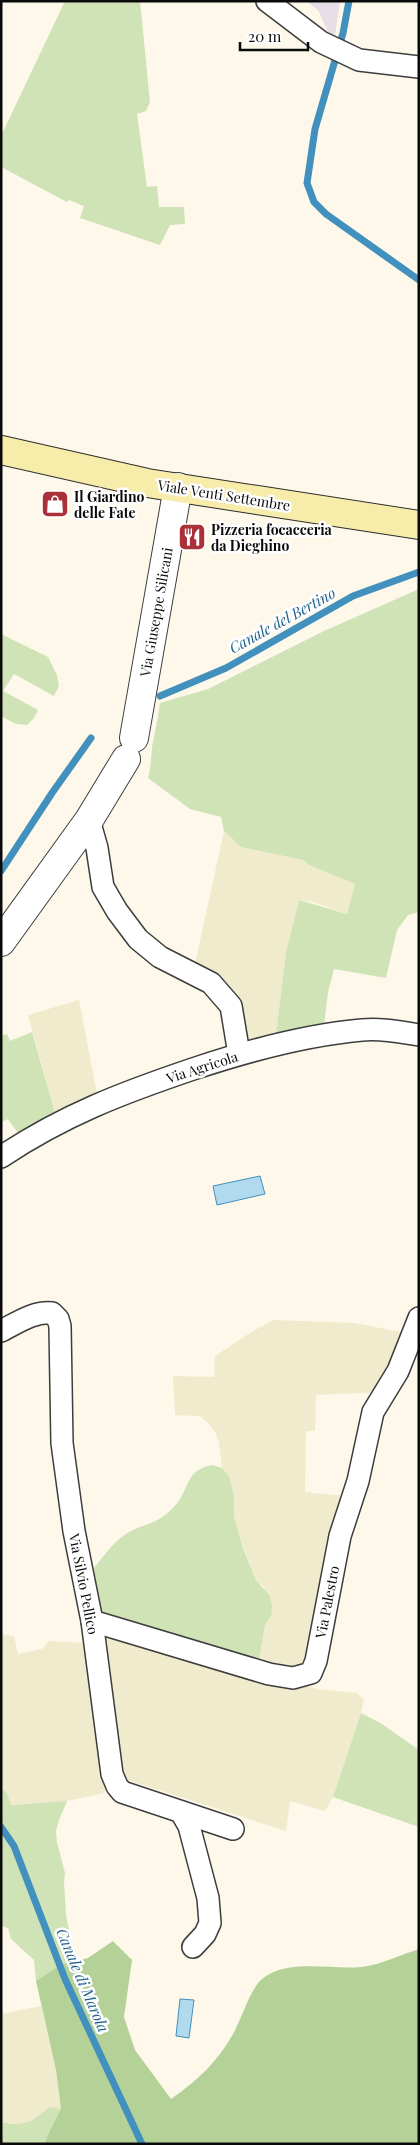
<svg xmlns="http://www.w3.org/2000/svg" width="420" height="2145" viewBox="0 0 420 2145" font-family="'Playfair Display',serif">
	<rect width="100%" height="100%" fill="#fdf8e9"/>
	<path fill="#e7dee8" d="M306,1H340L335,35L328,32L318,10Z"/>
	<g fill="#f0ebcc">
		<path d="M224,831L241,847L303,860L309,865L355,884L347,914L313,902L299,900L286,952L276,1034L248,1042L195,964Z"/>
		<path d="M79,1000L97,1094L55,1113L28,1015Z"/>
		<path d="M274,1320L354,1323L406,1333L383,1392L316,1395L315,1431H306L305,1492L346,1496L308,1665L300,1672L259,1661L265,1625L271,1616L264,1587L256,1580L240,1538L234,1517L233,1496L229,1476L222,1468L219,1442L215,1432L208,1423L200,1416L175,1415L173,1376L214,1377L215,1356L253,1331Z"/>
		<path d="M102,1632L280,1680L319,1689L356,1693L364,1699L361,1713L333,1797L325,1811L290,1801L286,1831L121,1778Z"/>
		<path d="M1,1634L14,1636L18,1654L42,1649L49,1641L87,1643L105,1793L67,1801L10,1805L7,1794L1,1787Z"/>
		<path d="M41,2006L56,2070L61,2109L50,2107L32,2120L23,2125L1,2122V2014Z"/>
	</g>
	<g fill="#cfe3b7">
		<path d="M65,1H140L150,102L146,111L137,114L147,187L157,186L159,207H184L185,224L170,225L160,245L80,218L84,206L69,200L67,202L1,167V136Z"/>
		<path d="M419,589V912L408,915L397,930L386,978L334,969L328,992L324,1025L276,1034L286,952L299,900L347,914L355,884L309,865L303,860L241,847L224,831L221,817L190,809L148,778C151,768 151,758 152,747C155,732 158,718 160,703L208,689L324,631Z"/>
		<path d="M1,634L48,657L57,675L59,686L54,696L14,674L3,691L38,710L34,718L27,725L16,724L1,716Z"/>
		<path d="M32,1032L55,1113L18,1133L8,1119L1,1122V1036L7,1034L10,1041Z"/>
		<path d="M212,1465L222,1468L229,1476L234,1496V1517L243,1548L256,1580L270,1596L272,1606L271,1616L265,1625L259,1661L100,1618L94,1568C103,1557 114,1541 126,1534C145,1522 154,1527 173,1508C191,1490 183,1471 212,1465Z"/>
		<path d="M361,1713L382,1724L419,1750V1827L333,1797Z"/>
		<path d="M1,1787L7,1794L11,1805L67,1801L59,1820L56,1831L57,1842L65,1873L64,1883L66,1915L75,1961L60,1965L36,1981L34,1960L11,1939L8,1928L1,1926Z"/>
		<path d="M50,2107L61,2109L47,2136L45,2144H1V2122C28,2127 29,2122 50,2107Z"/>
	</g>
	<path fill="#b4d298" d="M113,1941L132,1960L124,2017L135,2050L171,2099C197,2081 218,2061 233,2034C241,2020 250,1990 261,1980C286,1958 330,1970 361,1967C380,1965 400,1955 419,1949V2144H45L47,2136L61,2109L56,2070L36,1981L60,1965L88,1958Z"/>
	<g fill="#b2daef" stroke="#4190be">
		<path d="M260,1176L265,1194L217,1205L213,1186Z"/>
		<path d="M180,1999L194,2000L189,2038L176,2036Z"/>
	</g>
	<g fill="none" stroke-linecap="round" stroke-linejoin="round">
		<g stroke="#4190be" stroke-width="7">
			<path d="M349,1L343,33L315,129L307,183L314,202L326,214L419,280"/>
			<path d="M160,696L226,668L353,596L419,572"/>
			<path d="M1,871L52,793L91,738"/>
			<path d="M1,1827L14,1846L65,1979L142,2144"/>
		</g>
		<g stroke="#3d3d3d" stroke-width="24">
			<g id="minor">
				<path d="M267,1L321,42L359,60L419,67"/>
				<path d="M89,820L97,848L103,887L117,911L138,939L160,957L211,983L231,1006L239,1054"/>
				<path d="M1,1157C64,1115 122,1093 193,1069C247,1051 305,1035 362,1030C381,1028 400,1032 419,1035"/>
				<path d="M1,1331C17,1323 34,1311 52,1313L58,1319L60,1326L62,1443L74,1531L92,1621L112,1774L117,1786L122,1792L233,1829"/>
				<path d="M92,1621L269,1674L293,1678L311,1673L316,1661L340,1536L358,1481L373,1412L398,1371L419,1318"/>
				<path d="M181,1812L189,1826L208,1898L210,1923L205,1934L193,1947"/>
			</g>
		</g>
		<g stroke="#3d3d3d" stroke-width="30">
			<g id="tertiary">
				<path d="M134,738L178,487"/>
				<path d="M1,942L89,820L126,759"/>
			</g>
		</g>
		<g stroke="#2c2c2c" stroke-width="30">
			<path id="secondary" d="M1,450L147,483L419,525"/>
		</g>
		<use href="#minor" stroke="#fff" stroke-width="21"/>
		<use href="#tertiary" stroke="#fff" stroke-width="28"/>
		<use href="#secondary" stroke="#f7ecaa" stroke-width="28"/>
	</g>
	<defs>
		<g id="shop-square" transform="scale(1.4375)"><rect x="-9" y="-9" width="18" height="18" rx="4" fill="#aa313a" stroke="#fff"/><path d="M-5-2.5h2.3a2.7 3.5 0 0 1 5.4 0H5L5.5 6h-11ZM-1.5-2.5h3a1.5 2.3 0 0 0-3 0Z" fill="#fff"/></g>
		<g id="restaurant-square" transform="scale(1.4375)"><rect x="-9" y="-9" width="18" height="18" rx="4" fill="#aa313a" stroke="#fff"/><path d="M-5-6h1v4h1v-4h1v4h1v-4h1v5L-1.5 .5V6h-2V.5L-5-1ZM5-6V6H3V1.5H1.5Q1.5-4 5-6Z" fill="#fff"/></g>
	</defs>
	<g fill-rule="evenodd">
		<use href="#shop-square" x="55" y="504"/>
		<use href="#restaurant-square" x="192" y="537"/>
	</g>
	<g text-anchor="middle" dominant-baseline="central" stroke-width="5" stroke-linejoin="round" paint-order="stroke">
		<g font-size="14" fill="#0a0a0a" stroke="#fff">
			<text transform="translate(224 495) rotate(9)">Viale Venti Settembre</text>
			<text transform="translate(156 612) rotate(-80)">Via Giuseppe Silicani</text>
			<text transform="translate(202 1067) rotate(-18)">Via Agricola</text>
			<text transform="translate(84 1584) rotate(79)">Via Silvio Pellico</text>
			<text transform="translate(327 1602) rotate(-79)">Via Palestro</text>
		</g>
		<g font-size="14" font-weight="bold" fill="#0a0a0a" stroke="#fff" text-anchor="start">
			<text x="74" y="496">Il Giardino<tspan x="74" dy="16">delle Fate</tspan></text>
			<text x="211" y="529">Pizzeria focacceria<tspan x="211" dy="16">da Dieghino</tspan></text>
		</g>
		<g font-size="15" font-style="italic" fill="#21618d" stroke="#fff">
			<text transform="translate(282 620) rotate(-29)">Canale del Bertino</text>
			<text transform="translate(83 1980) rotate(67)">Canale di Marola</text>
		</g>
	</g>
	<rect width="420" height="2145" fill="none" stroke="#0a0a0a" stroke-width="5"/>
	<path d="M240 42v8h68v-8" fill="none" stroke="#0a0a0a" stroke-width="2.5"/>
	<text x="248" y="42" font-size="15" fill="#0a0a0a" stroke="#ffffff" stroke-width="4" paint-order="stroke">20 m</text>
</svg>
